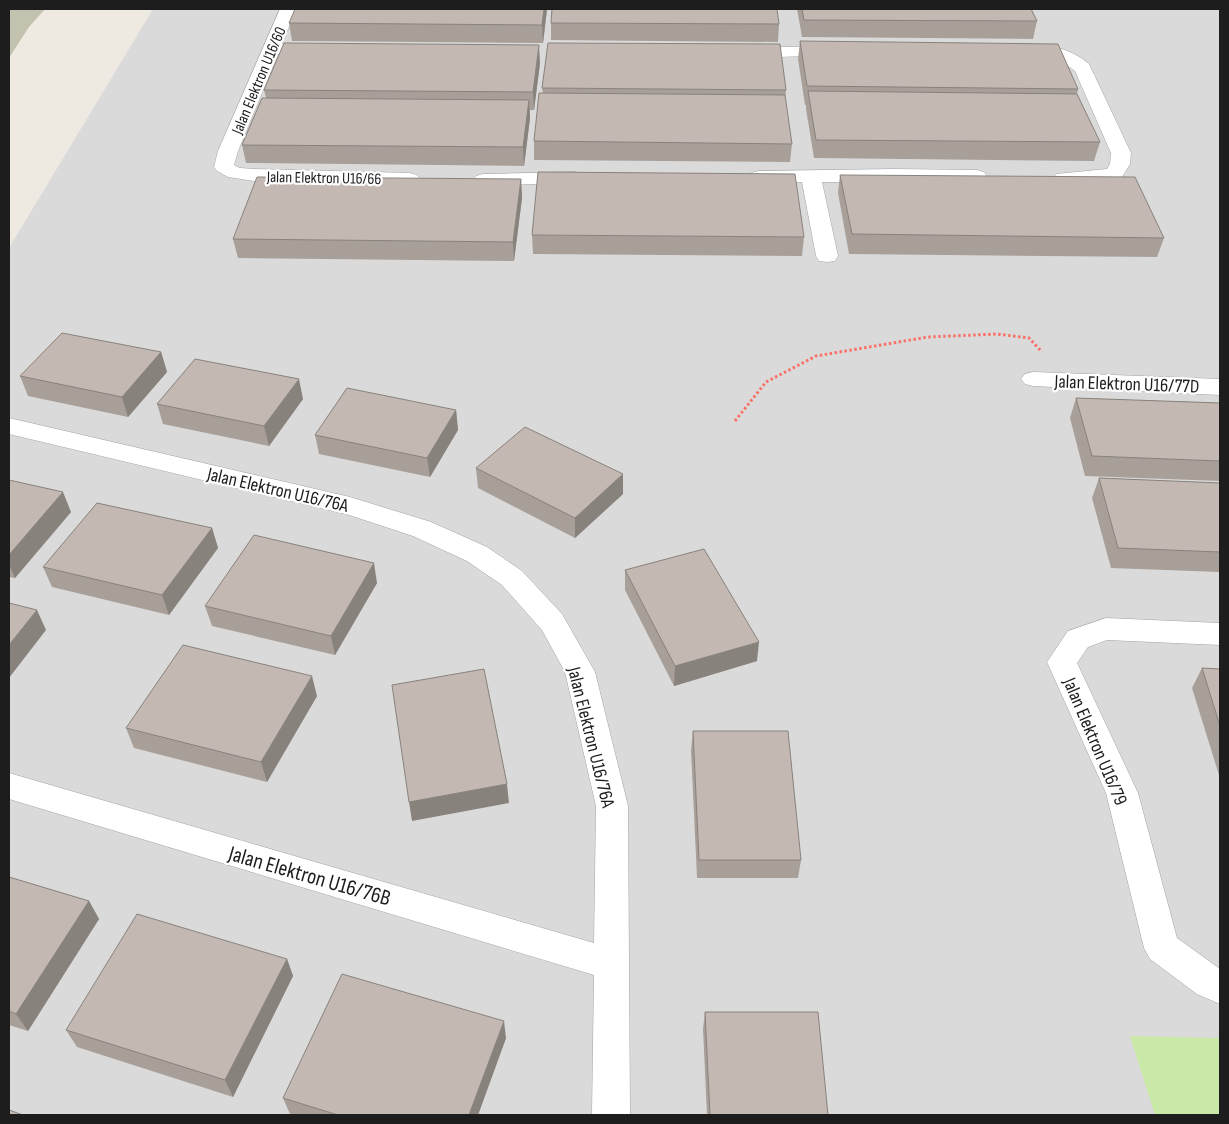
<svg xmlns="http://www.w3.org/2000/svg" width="1229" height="1124" viewBox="0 0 1229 1124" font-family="'Sofia Sans Condensed',sans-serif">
	<rect width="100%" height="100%" fill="#eeeae2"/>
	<polygon fill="#dbdada" points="153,9 1220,9 1220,1115 9,1115 9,248"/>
	<polygon fill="#c2c2ae" points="9,9 45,9 29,27 9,58"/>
	<polygon fill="#cae9a8" points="1130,1036 1220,1038 1220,1115 1155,1115"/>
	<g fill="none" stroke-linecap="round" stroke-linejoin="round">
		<g stroke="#a4a4a4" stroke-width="1">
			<g id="street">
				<polygon points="280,9 296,9 282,44 324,46 327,50 324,54 318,55 278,54 238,151 234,165 240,168 254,169 410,173 417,175 420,179 417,183 410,185 254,181 228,177 217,171 214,167 218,151"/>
				<path d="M1026,44C1050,44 1071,49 1089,64L1131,153L1130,164L1122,177C1101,182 1077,188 1056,182L1053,178L1056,174L1107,169L1110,164L1111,153L1075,71C1054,53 1043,59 1020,53L1017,49L1020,45Z"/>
				<polygon points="835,46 841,47 844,51 841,55 743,58 737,57 734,53 737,49 743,48"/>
				<polygon points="894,169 977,170 984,172 987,176 984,180 977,182 822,182 838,256 835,261 827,262 819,261 816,256 802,182 758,183 751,181 748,177 751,173 758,171"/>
				<polygon points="575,172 582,174 585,178 582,182 483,186 476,184 473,180 476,176 483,174"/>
				<polygon points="1033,372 1220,379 1220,395 1033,386 1025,384 1021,379 1025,374"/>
				<polygon points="9,418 350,497 431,522 487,547 522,571 562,614 595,672 628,806 630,1115 592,1115 594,975 9,799 9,773 594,943 596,806 565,672 542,630 502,585 467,561 413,536 346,514 9,434"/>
				<polygon points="1106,618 1220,623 1220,645 1107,640 1088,647 1077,663 1138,793 1177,938 1220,969 1220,1004 1197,994 1150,959 1144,948 1106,793 1047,662 1068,631"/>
			</g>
		</g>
		<polyline stroke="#f97268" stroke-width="3" stroke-dasharray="2.5 2.5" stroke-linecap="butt" points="735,421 766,382 816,356 928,337 997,334 1029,338 1042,352"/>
		<use href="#street" fill="#fff" fill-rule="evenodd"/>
	</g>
	<g fill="#a89f99">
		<polygon points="547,9 543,43 292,41 289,23"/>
		<polygon points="797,9 1031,9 1037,21 1033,39 802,37"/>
		<polygon points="551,23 779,24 778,42 551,40"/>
		<polygon points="800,41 1078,89 1077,94 1100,142 1094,161 814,158 806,109 806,105 805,105 798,59"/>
		<polygon points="540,63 534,110 530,110 530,118 524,166 246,163 242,145 266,98 264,90"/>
		<polygon points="542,88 786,90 785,100 792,144 790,162 534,160 534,141 543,93"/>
		<polygon points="840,175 1164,238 1157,257 849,254 838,193"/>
		<polygon points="521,179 522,198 514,261 238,258 233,239"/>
		<polygon points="532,235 804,237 802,256 533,254"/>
		<polygon points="161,352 167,372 128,417 28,396 20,376"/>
		<polygon points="1076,398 1220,403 1220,481 1085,476 1070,418"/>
		<polygon points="303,399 269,446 163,424 157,404"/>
		<polygon points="456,410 458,430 430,477 319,454 315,435"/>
		<polygon points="476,468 623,474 623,494 575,538 478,488"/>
		<polygon points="1099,478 1220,483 1220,572 1111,568 1092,498"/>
		<polygon points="9,480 71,512 15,578 9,577"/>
		<polygon points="212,528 218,548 169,615 52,587 43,567"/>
		<polygon points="625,570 757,661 674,686 625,590"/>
		<polygon points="377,583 335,655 212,626 205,606"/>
		<polygon points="1202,668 1220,669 1220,775 1219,775 1192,688"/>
		<polygon points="317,696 267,782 134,748 126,728"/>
		<polygon points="693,731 801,860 798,878 697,878 691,750"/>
		<polygon points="9,877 89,901 99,919 28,1031 9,1025"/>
		<polygon points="287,959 293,976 233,1097 77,1047 66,1030"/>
		<polygon points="705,1012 828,1115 707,1115 703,1029"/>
		<polygon points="506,1038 478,1115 294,1115 290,1114 283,1098"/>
	</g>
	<g fill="#88827d">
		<polygon points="544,9 547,9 543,43 542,25"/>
		<polygon points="539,45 540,63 534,110 533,92"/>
		<polygon points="529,100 530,118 524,166 523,147"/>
		<polygon points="521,179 522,198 514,261 513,242"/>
		<polygon points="161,352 167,372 128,417 122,397"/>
		<polygon points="299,379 303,399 269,446 264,426"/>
		<polygon points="456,410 458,430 430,477 427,458"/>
		<polygon points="623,474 623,494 575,538 575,518"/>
		<polygon points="63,492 71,512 15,578 9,564 9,555"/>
		<polygon points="212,528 218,548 169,615 162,595"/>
		<polygon points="374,563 377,583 335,655 331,636"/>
		<polygon points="37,610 46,630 9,678 9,645"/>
		<polygon points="759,642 757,661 674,686 675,666"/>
		<polygon points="312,676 317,696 267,782 261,762"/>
		<polygon points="507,784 509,803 412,821 409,802"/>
		<polygon points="89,901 99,919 28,1031 16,1014"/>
		<polygon points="287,959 293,976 233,1097 225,1080"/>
		<polygon points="504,1021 506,1038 478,1115 469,1115"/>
	</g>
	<g fill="#c3b9b2" stroke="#88827d">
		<polygon points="295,9 544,9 542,25 289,23"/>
		<polygon points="552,9 777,9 779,24 551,23"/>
		<polygon points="802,9 1031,9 1037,21 804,20"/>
		<polygon points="800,41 1058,44 1078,89 807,86"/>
		<polygon points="284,43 539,45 533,92 264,90"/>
		<polygon points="548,43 780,44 786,90 542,88"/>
		<polygon points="808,91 1077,94 1100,142 816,140"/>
		<polygon points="539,93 785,95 792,144 534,141"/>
		<polygon points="262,98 529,100 523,147 242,145"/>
		<polygon points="538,172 795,174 804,237 532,235"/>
		<polygon points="840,175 1135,177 1164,238 852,234"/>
		<polygon points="257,177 521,179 513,242 233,239"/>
		<polygon points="62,333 161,352 122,397 20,376"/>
		<polygon points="195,359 299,379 264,426 157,404"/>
		<polygon points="347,388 456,410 427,458 315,435"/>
		<polygon points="1076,398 1220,403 1220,461 1092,456"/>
		<polygon points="525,427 623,474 575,518 476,468"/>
		<polygon points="1099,478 1220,483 1220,552 1118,548"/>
		<polygon points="9,480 63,492 9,555"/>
		<polygon points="97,503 212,528 162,595 43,567"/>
		<polygon points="254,535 374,563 331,636 205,606"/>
		<polygon points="704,549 759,642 675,666 625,570"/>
		<polygon points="9,603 37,610 9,645"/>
		<polygon points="183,645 312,676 261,762 126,728"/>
		<polygon points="1202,668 1220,669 1220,726"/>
		<polygon points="484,669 507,784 409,802 392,685"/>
		<polygon points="693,731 788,731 801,860 699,860"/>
		<polygon points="9,877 89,901 16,1014 9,1011"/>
		<polygon points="137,914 287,959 225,1080 66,1030"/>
		<polygon points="342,974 504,1021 469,1115 338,1115 283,1098"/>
		<polygon points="705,1012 818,1012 828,1115 710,1115"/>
		<polygon points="9,1110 23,1115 9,1115"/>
	</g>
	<g text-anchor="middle" stroke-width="4.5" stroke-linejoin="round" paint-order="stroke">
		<g font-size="16" fill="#1d1d1d" stroke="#fff">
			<text transform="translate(258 80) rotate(-67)" y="6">Jalan Elektron U16/60</text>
			<text transform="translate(324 177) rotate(1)" y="6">Jalan Elektron U16/66</text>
		</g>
		<g font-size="19" fill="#1d1d1d" stroke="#fff">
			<text transform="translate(1127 383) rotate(2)" y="7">Jalan Elektron U16/77D</text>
			<text transform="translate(278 489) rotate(13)" y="7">Jalan Elektron U16/76A</text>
			<text transform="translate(592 737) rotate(76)" y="7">Jalan Elektron U16/76A</text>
			<text transform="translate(1096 741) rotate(67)" y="7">Jalan Elektron U16/79</text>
		</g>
		<g font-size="22" fill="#1d1d1d" stroke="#fff">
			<text transform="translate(310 875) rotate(16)" y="8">Jalan Elektron U16/76B</text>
		</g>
	</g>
	<rect width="1229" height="1124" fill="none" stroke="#1d1d1d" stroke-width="20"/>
</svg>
